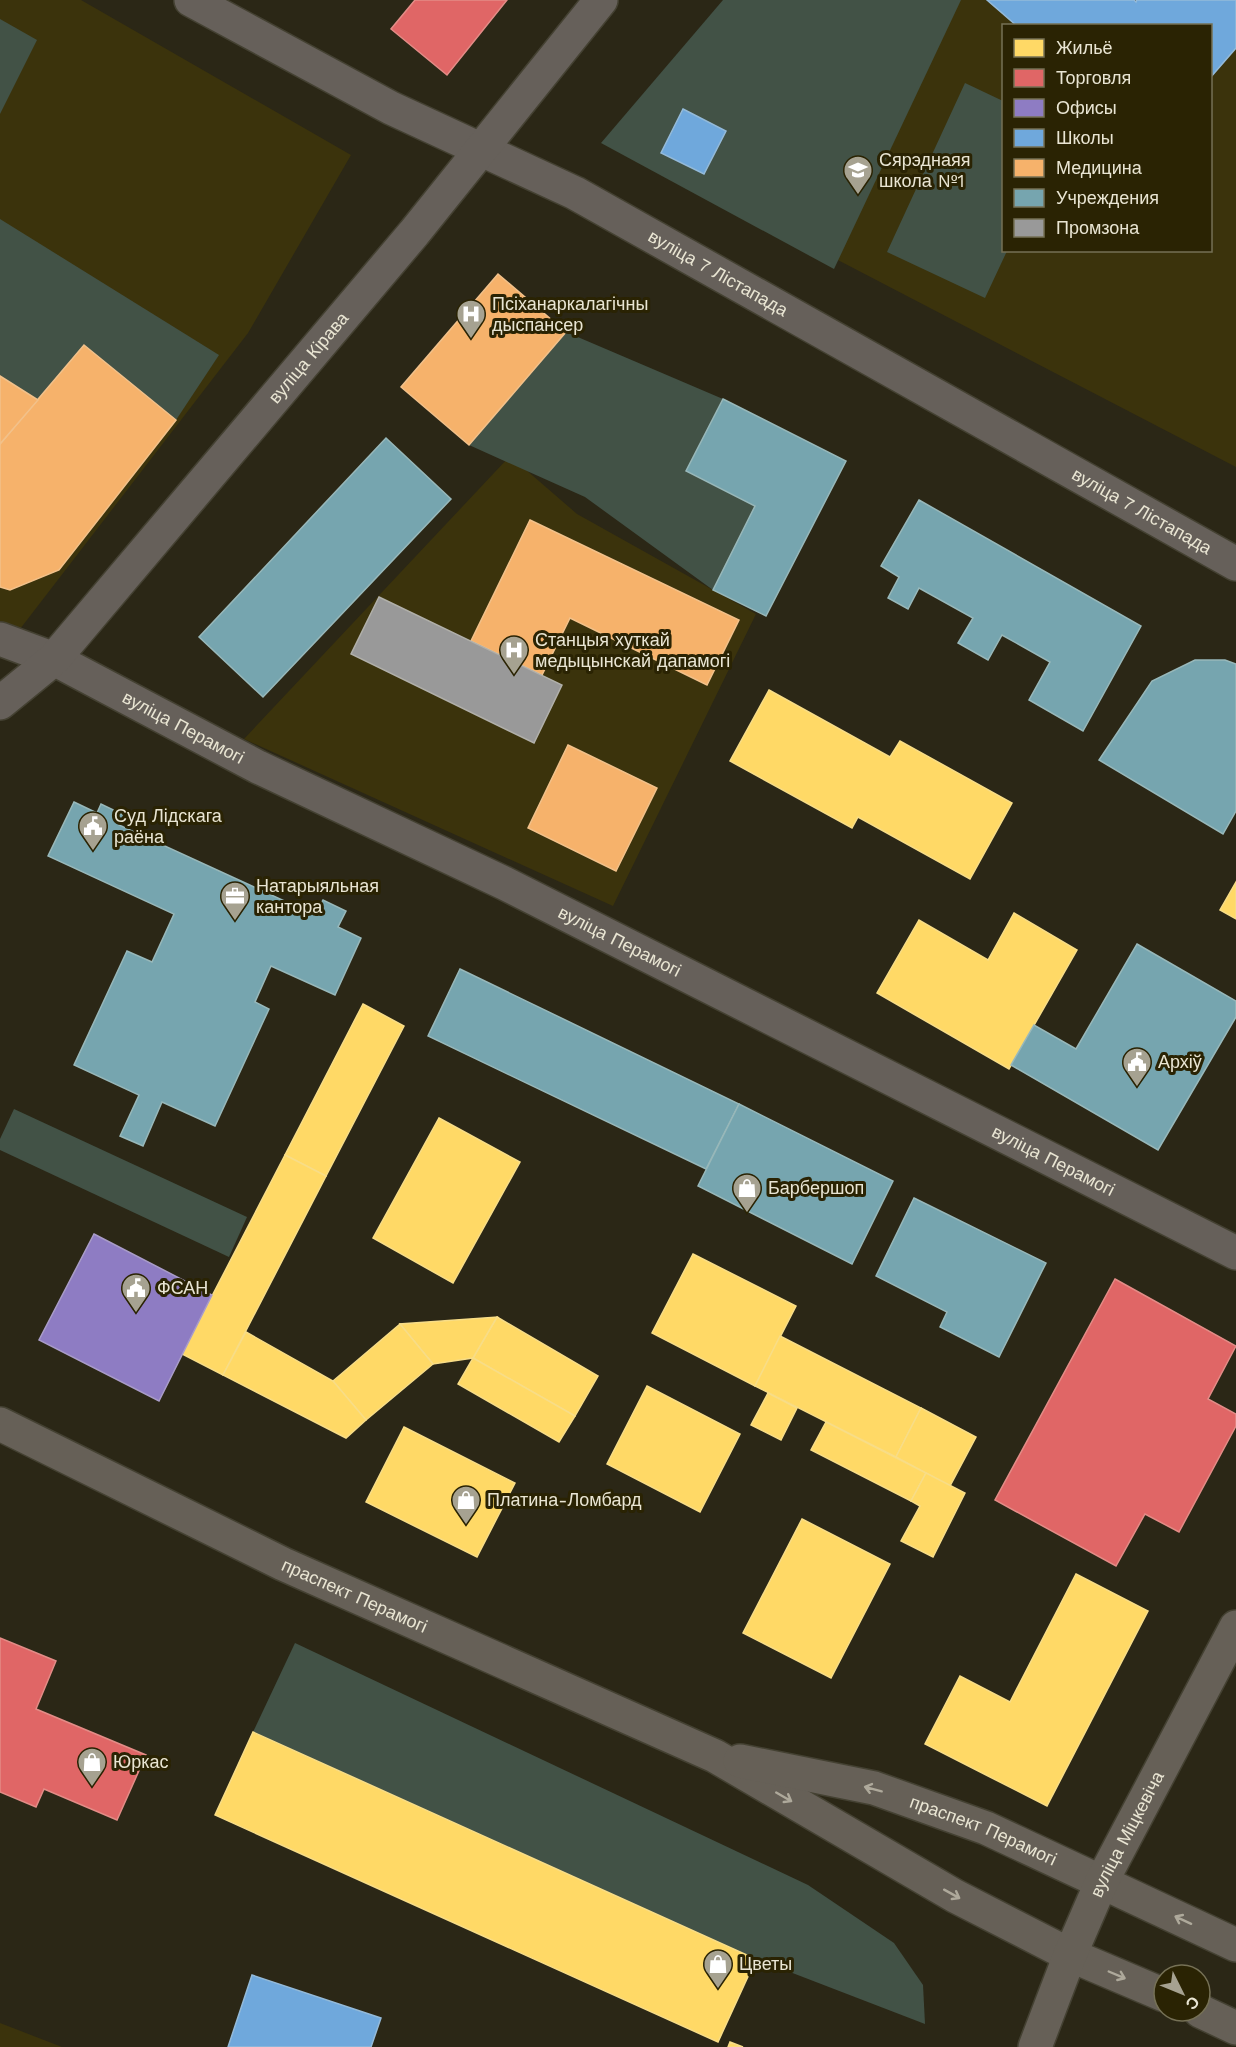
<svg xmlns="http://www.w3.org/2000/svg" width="1236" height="2047" viewBox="0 0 1236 2047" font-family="'Work Sans',sans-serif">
	<rect width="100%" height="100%" fill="#2b2716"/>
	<g fill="#3b330c" fill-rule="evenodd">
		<polygon points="0,0 81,0 351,155 248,333 0,655"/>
		<path d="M725,0H1236V467L607,140ZM1004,26H1210V250H1004Z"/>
		<polygon points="510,456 577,514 756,614 613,906 244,739"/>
		<polygon points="0,2023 62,2047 0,2047"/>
	</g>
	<g fill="#425246">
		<polygon points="723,0 961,0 834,269 601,143"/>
		<polygon points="0,19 37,40 0,114"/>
		<polygon points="965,83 1003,101 1004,250 1007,251 985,298 887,252"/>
		<polygon points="0,219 219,355 176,420 38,400 0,376"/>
		<polygon points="566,332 723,399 686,471 755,506 713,590 585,497 469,445"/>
		<polygon points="14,1109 247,1217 229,1257 0,1150 0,1139"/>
		<polygon points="295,1643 808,1885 894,1943 923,1985 925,2024 756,1959 253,1732"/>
	</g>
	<g fill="#ffd966" stroke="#f8dd87" stroke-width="1.5">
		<polygon points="769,690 890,757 900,741 1012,803 970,879 858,817 852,828 730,761"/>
		<polygon points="1236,882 1236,919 1220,910"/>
		<polygon points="1014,913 1077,950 1009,1069 877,993 919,920 988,960"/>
		<polygon points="363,1004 404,1026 326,1176 285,1155"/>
		<polygon points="439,1118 520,1162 453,1283 373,1238"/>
		<polygon points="285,1155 326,1176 223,1375 182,1354"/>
		<polygon points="693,1254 796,1306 755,1386 652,1333"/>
		<polygon points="497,1317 598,1376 575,1416 473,1358"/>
		<polygon points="497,1317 473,1358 433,1364 400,1324"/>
		<polygon points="400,1324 433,1364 366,1420 333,1381"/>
		<polygon points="246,1332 333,1381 366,1420 346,1438 223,1375"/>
		<polygon points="780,1336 921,1408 896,1457 755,1386"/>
		<polygon points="473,1358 575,1416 559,1442 458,1384"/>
		<polygon points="647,1386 740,1434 700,1512 607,1464"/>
		<polygon points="768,1393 797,1408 781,1440 751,1425"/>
		<polygon points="921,1408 976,1437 950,1486 896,1457"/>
		<polygon points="826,1422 926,1473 911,1501 811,1450"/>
		<polygon points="404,1427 515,1483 477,1557 366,1502"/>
		<polygon points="926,1473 965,1493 933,1557 901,1541 920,1506 911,1501"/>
		<polygon points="802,1519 890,1564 831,1678 743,1633"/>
		<polygon points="1076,1574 1148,1611 1047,1806 925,1744 960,1676 1010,1702"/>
		<polygon points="253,1732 756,1959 718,2042 215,1815"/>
		<polygon points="730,2042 743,2047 728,2047"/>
	</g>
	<g fill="#e06666" stroke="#e38c87" stroke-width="1.5">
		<polygon points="415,0 507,0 447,75 391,29"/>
		<polygon points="1115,1279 1236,1346 1208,1399 1236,1414 1236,1426 1179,1532 1145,1514 1116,1566 995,1500"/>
		<polygon points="0,1638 56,1661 36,1709 146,1755 117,1820 44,1789 36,1807 0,1792"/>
	</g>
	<polygon fill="#8e7cc3" stroke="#a99cc8" stroke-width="1.5" points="94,1234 212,1295 159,1401 39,1340"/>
	<g fill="#6fa8dc" stroke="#94bad9" stroke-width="1.5">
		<polygon points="987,0 1134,0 1136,2 1137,0 1236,0 1236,48 1210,78 1210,26 1017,26"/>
		<polygon points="683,109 726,131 704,174 661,153"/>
		<polygon points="252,1975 381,2018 371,2047 228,2047"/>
	</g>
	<g fill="#f6b26b" stroke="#f2c18a" stroke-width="1.5">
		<polygon points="498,274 566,332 469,445 401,387"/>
		<polygon points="84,345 176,420 59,570 10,590 0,587 0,444"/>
		<polygon points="0,376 38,400 0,444"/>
		<polygon points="530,520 739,620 707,685 570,618 542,675 471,641"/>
		<polygon points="568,745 657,788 616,871 528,828"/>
	</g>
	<g fill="#76a5af" stroke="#98b8ba" stroke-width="1.5">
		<polygon points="723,399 846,461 766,616 713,590 755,506 686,471"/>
		<polygon points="386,438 451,499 263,697 199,637"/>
		<polygon points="919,500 1141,626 1083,731 1029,700 1050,662 1002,635 988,660 958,643 973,618 919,588 908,609 888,598 899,577 881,566"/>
		<polygon points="1195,660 1225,660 1236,664 1236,811 1223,834 1099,760 1152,681"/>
		<polygon points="74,802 97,813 101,804 124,815 119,825 315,915 323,900 346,911 338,927 361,938 335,995 271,966 255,1002 269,1009 215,1126 162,1102 143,1146 120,1136 139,1095 74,1065 127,951 152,962 174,914 48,856"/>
		<polygon points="1137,944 1236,1001 1236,1017 1158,1150 1011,1065 1034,1025 1076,1049"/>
		<polygon points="460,969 739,1104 706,1169 428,1036"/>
		<polygon points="739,1104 893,1181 852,1264 698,1186"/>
		<polygon points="914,1198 1046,1263 999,1357 940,1327 947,1312 876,1276"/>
	</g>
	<polygon fill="#999" stroke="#b1b0aa" stroke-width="1.5" points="379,597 562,685 534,743 351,654"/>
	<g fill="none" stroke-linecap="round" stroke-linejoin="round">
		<g stroke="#444132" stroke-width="36">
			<g id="minor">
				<path id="s1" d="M191,0L391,108L575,193L1236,564"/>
				<path id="s2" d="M0,639L54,659L258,767L504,883L1236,1253"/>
				<path id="s3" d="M0,703L54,659L414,233L601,0"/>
			</g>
		</g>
		<g stroke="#444132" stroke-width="36">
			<g id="major">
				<path id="s4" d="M0,1424L283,1564L715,1756L955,1896L1070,1955L1164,1995"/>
				<path id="s5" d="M740,1761L874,1788L986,1828L1236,1945"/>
				<polyline points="1200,2011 1236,2028"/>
				<path id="s6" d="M1035,2047L1070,1955L1102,1881L1236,1627"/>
			</g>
		</g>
		<use href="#minor" stroke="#66605a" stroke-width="33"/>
		<use href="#major" stroke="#666057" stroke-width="33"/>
	</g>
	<defs><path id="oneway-shaft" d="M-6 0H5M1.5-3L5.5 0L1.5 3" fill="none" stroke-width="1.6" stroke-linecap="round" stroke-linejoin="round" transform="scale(1.5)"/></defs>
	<g stroke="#aea99b">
		<use href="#oneway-shaft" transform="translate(873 1789) rotate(-165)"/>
		<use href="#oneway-shaft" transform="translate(784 1797) rotate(30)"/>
		<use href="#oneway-shaft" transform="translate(952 1894) rotate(29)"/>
		<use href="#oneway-shaft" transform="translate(1183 1920) rotate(-155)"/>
		<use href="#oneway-shaft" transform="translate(1117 1975) rotate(23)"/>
	</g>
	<defs>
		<g id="school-pin" transform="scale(1.5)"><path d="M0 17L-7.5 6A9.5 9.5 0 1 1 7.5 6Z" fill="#a6a291" stroke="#2a2303"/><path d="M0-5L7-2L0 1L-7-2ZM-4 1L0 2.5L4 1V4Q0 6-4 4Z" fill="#fff"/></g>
		<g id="hospital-pin" transform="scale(1.5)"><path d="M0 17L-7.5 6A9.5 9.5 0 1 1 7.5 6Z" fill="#a6a291" stroke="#2a2303"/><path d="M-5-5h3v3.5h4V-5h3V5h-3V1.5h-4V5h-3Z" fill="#fff"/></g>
		<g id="civic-pin" transform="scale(1.5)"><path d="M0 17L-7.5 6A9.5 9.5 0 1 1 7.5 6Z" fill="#a6a291" stroke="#2a2303"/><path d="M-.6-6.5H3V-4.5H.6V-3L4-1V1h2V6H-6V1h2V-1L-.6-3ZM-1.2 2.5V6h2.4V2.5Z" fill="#fff"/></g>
		<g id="office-pin" transform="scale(1.5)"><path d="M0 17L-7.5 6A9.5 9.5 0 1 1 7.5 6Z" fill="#a6a291" stroke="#2a2303"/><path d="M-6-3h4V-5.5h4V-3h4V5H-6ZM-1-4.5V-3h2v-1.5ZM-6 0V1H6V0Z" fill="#fff"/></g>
		<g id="shop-pin" transform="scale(1.5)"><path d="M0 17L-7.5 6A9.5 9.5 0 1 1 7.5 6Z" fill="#a6a291" stroke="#2a2303"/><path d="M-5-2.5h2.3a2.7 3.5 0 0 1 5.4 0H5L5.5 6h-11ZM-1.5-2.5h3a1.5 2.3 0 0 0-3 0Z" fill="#fff"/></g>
	</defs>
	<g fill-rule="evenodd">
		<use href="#school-pin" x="858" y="170"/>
		<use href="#hospital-pin" x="471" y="314"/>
		<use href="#hospital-pin" x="514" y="650"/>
		<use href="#civic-pin" x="93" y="826"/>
		<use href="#office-pin" x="235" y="896"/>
		<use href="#civic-pin" x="1137" y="1062"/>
		<use href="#shop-pin" x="747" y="1188"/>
		<use href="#civic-pin" x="136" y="1288"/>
		<use href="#shop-pin" x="466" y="1500"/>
		<use href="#shop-pin" x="92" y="1762"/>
		<use href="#shop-pin" x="718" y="1964"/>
	</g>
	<g text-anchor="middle" stroke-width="6" stroke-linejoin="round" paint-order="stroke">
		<g font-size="18" fill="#e9e5d3" stroke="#2a2303" text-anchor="start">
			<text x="879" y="166">Сярэднаяя<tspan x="879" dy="21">школа №1</tspan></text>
			<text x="492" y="310">Псіханаркалагічны<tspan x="492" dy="21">дыспансер</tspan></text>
			<text x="535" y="646">Станцыя хуткай<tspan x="535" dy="21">медыцынскай дапамогі</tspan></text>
			<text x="114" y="822">Суд Лідскага<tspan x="114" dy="21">раёна</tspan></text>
			<text x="256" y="892">Натарыяльная<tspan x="256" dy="21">кантора</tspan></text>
			<text x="1158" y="1068">Архіў</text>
			<text x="768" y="1194">Барбершоп</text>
			<text x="157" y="1294">ФСАН</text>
			<text x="487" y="1506">Платина-Ломбард</text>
			<text x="113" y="1768">Юркас</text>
			<text x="739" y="1970">Цветы</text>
		</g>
		<g font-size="18" fill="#e9e5d3" stroke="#2a2303">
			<text dy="6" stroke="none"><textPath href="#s1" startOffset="594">вуліца 7 Лістапада</textPath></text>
			<text dy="6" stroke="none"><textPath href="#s3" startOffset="464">вуліца Кірава</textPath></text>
			<text dy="6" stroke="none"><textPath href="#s1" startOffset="1080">вуліца 7 Лістапада</textPath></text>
			<text dy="6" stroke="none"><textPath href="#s2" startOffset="204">вуліца Перамогі</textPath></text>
			<text dy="6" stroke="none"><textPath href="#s2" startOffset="690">вуліца Перамогі</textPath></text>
			<text dy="6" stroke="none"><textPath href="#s2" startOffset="1176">вуліца Перамогі</textPath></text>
			<text dy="6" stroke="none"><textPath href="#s4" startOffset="394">праспект Перамогі</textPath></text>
			<text dy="6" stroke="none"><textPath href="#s5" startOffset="254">праспект Перамогі</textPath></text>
			<text dy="6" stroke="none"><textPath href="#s6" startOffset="232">вуліца Міцкевіча</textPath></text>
		</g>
	</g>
	<rect x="1002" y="24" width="210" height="228" fill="#2a2303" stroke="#767156" stroke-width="1.5"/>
	<rect x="1014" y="39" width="30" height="18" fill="#ffd966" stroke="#767156" stroke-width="1.5"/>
	<text x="1056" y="54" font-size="18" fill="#e9e5d3">Жильё</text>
	<rect x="1014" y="69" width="30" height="18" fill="#e06666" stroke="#767156" stroke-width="1.5"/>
	<text x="1056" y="84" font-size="18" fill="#e9e5d3">Торговля</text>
	<rect x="1014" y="99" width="30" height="18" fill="#8e7cc3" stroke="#767156" stroke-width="1.5"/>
	<text x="1056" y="114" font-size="18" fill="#e9e5d3">Офисы</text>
	<rect x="1014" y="129" width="30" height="18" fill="#6fa8dc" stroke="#767156" stroke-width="1.5"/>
	<text x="1056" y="144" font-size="18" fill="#e9e5d3">Школы</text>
	<rect x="1014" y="159" width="30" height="18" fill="#f6b26b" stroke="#767156" stroke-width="1.5"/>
	<text x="1056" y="174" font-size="18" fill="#e9e5d3">Медицина</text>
	<rect x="1014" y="189" width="30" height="18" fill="#76a5af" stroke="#767156" stroke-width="1.5"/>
	<text x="1056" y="204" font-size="18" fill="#e9e5d3">Учреждения</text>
	<rect x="1014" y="219" width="30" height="18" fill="#999999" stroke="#767156" stroke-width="1.5"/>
	<text x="1056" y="234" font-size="18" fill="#e9e5d3">Промзона</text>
	<g transform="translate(1182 1993) rotate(133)"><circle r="28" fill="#2a2303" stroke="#767156" stroke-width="1.5"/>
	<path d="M0-4.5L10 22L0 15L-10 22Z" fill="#a6a291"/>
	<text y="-9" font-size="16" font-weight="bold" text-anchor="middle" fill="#e9e5d3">С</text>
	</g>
</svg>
